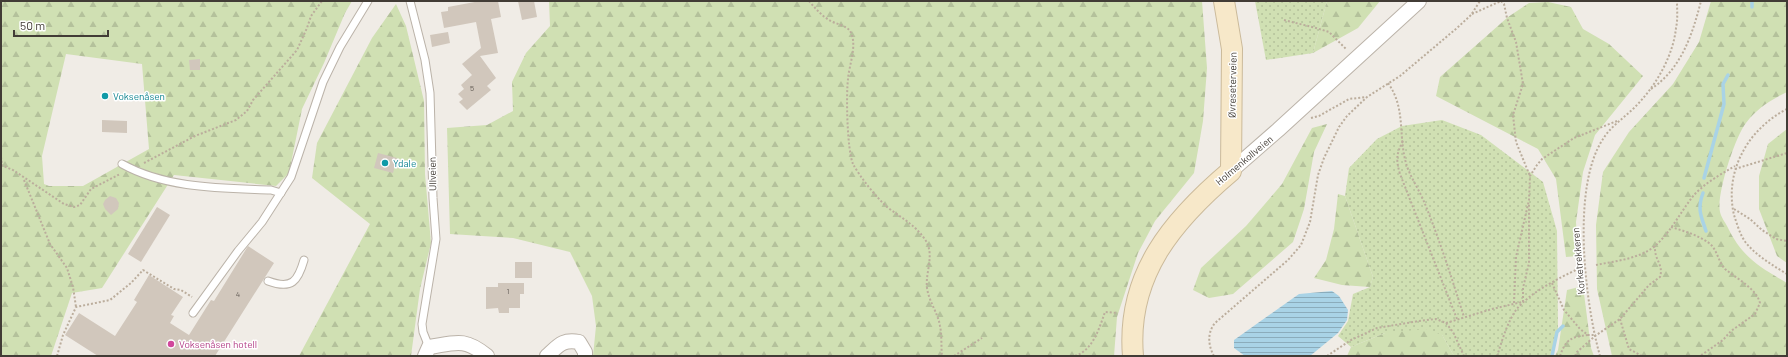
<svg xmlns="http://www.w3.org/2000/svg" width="1788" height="357" viewBox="0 0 1788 357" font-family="Barlow,sans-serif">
	<defs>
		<pattern id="grass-dots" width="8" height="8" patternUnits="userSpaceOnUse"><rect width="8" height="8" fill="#d0e0b3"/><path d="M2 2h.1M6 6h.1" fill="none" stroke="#b4c19b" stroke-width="1.8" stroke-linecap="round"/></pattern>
		<pattern id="forest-firs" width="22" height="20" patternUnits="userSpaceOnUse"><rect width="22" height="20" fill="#d0e0b3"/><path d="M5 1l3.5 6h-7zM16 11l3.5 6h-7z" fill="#b4c19b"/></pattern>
		<pattern id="water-rules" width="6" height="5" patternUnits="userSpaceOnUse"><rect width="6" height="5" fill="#a9d3e6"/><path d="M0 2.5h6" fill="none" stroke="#8bacbb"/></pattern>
	</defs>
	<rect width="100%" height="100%" fill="#f0ece6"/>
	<g fill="url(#grass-dots)">
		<polygon points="1255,1 1327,1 1313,53 1266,60"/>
		<polygon points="1442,120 1481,135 1543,182 1557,231 1558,329 1551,356 1454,356 1442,335 1385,333 1351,347 1338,336 1348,321 1353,294 1370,287 1373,277 1345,196 1349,168 1377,139 1402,126"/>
	</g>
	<g fill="url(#forest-firs)" fill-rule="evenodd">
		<path d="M1,1H352L345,13L324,63L302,109L289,173L276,186L174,175L102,288L72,293L51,356H1ZM66,54L142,64L149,149L83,186H49L44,184L42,156Z"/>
		<polygon points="549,1 1202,1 1207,68 1203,121 1194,173 1155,221 1138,253 1117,317 1114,356 593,356 596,326 592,296 570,252 513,238 450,234 447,128 487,125 513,111 512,82 526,53 550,26"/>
		<polygon points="1327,1 1380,1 1358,28 1313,53"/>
		<path d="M1711,1H1787V92C1772,99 1756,109 1746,123C1735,137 1716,195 1720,212C1721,217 1725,222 1727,226C1742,257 1758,266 1787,283V356H1612L1597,289L1596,225L1603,172L1629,132L1673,84L1699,42Z"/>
		<polygon points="1548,2 1571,7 1583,29 1609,44 1643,76 1595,135 1583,172 1576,222 1578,256 1566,257 1556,179 1538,149 1436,96 1440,77 1508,17 1529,3"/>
		<polygon points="396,4 406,26 424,101 425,174 431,243 420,289 411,356 299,356 370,224 312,178 317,143 372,38"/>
		<polygon points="1327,124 1314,152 1304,209 1293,242 1233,294 1209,298 1193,290 1201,268 1246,226 1282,184 1312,128"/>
		<polygon points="1787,129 1787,263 1777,256 1759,209 1759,176 1768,144"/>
		<polygon points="1338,194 1345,196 1373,277 1370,287 1342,285 1314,278 1326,260 1334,229"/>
		<polygon points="1583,286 1591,348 1594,356 1555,356 1558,350 1567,290"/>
		<polygon points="1426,329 1442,335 1454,356 1347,356 1351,347 1385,333"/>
	</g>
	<polygon fill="url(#water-rules)" points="1332,291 1339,296 1348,310 1347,320 1338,333 1310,356 1245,356 1234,348 1234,340 1299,294"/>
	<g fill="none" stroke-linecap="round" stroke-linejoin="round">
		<g stroke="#a9d3e6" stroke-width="3.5">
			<polyline points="1752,7 1752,1"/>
			<polyline points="1704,178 1724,104 1723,84 1728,75"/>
			<path d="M1703,193C1697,209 1701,216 1706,231"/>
			<polyline points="1552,356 1557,332 1563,326"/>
		</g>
	</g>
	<g fill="#d1c7bc">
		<polygon points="480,1 498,1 501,17 491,19 498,53 480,56 496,78 487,86 491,90 467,110 459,102 463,99 458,94 464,89 461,85 472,75 462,64 481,48 476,22 444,28 441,12 448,11 448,7"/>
		<polygon points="518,1 534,1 537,17 522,20"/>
		<polygon points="448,32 450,43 432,47 430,35"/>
		<polygon points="200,59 200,70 190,70 189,60"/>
		<polygon points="102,120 127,121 127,133 102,132"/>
		<polygon points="378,153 397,158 393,173 374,168"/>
		<polygon points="110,196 116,198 119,203 118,209 111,215 105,209 103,204 105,200"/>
		<polygon points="157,207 170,215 141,262 128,254"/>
		<polygon points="248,246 274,263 215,356 98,356 65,335 79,313 115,336 137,302 134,300 149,275 183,297 171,315 174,316 170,323 189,335 211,300 214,301"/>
		<rect x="515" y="262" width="17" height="16"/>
		<polygon points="498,283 524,283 524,294 520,294 520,308 509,308 509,313 499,313 498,308 486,309 486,287 498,287"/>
	</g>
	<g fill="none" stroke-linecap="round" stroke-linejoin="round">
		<g stroke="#bbb3a9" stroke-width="9">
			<g id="service">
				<polyline points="410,1 425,60 430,93 433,198 436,239 422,324 423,332 429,347"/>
				<path d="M122,164C167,189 222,188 271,190L281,193"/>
				<path d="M268,281C292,290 298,281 304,260"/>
				<polyline points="193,313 238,251 262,222 291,177 323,82 340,47 368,1"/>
			</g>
		</g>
		<g stroke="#bbb3a9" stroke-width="16">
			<g id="minor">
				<polyline points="1231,171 1278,130 1419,1"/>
				<path d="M425,356L429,347C455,343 464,337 487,356"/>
				<path d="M547,356C559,345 563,339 579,342L585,352V356"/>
			</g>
		</g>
		<g stroke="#cbba9a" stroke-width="22">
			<path id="secondary" d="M1133,356C1126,275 1173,220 1231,171L1232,49L1224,1"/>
		</g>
		<g stroke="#bbad9c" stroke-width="2" stroke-dasharray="2 2" stroke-linecap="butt">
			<path d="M809,1C815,8 821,15 829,20C835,24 846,25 850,31C858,44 849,65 848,79C846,96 847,149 853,164C860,177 876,197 887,207C900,217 914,224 924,238C936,254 925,271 927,288C929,302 938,313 940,326C942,335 941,346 942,356"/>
			<polyline points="1501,1 1504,4 1507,18 1516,42 1523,84 1513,115 1516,142 1530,176"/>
			<polyline points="1472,14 1501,1"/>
			<polyline points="1284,20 1316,28 1329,32 1346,49"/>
			<path d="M1388,83C1406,108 1398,135 1406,163C1409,175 1420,191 1425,204C1440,241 1452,279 1464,317"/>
			<path d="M1651,89C1681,69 1692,36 1701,1"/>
			<path d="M1787,109C1748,129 1724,171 1734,215C1737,224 1740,235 1746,243C1757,256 1772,265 1787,274"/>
			<polyline points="1311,118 1319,116 1349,99 1366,97"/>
			<path d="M1403,141C1396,154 1396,160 1400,174L1457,319"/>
			<polyline points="1,157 2,165"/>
			<polyline points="144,163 195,136 236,120 247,111 253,100 297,50 307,28 311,16 322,1"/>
			<polyline points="1,165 13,170 64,204 74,207 80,205 91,189 120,174"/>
			<polyline points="1735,169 1787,153"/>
			<polyline points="24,180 50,244 67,268 73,287 76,307"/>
			<polyline points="1787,197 1787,211"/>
			<polyline points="1734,209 1750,219 1762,230 1776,239 1787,241"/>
			<path d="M1671,227C1684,231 1698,235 1709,243C1717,249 1718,261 1725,269C1737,279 1756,288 1760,303L1755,314L1731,331L1723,340L1700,356"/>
			<path d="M1596,265C1615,261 1639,259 1655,246C1671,232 1681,211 1694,195C1705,183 1721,174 1735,166"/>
			<polyline points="1552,283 1564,310 1580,329 1588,335 1594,335"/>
			<polyline points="1523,302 1523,288 1529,263 1529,204"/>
			<polyline points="1514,303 1516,257 1529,200 1530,176 1537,165 1542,159 1574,138 1617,121"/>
			<polyline points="1620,319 1629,349 1642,356"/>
			<polyline points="1446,323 1492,309 1522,302"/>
			<polyline points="57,356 63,335 76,307 110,300 131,283 143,270 174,289 181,290 192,297"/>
			<polyline points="954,356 982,338"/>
			<path d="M1075,356C1093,350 1099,329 1105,312L1118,313"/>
			<path d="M1214,356C1208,345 1207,333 1215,323L1288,260L1301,245L1310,222L1318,175L1324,158L1339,127L1347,116L1367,97L1400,76L1457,28L1471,15L1480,1"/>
			<polyline points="1327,356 1351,340 1377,328 1419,321 1436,319 1446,323 1453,332 1464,356"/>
			<path d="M1497,356C1502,341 1507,323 1516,310C1529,293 1559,278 1578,269"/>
			<path d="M1560,356C1566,339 1571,337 1588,335"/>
			<path d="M1575,356L1577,352L1595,336L1620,319L1649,285L1660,277C1664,265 1654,260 1655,246"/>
			<path d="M1600,356C1585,303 1571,187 1603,139C1611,126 1624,118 1635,107C1655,87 1673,57 1676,28C1678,19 1677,10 1677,1"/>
		</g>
		<use href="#service" stroke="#fff" stroke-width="7"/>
		<use href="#minor" stroke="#fff" stroke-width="14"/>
		<use href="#secondary" stroke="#f7e8c9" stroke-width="20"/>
	</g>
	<g fill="#0f9aa8" stroke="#fff" stroke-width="1.5">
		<circle cx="105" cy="96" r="4"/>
		<circle cx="385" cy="163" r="4"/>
	</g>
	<circle fill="#d1479c" stroke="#fff" stroke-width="1.5" cx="171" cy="344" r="4"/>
	<g text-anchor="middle" stroke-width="3" stroke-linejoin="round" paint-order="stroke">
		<g font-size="8" fill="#665f58">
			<text x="472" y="91">5</text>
			<text x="508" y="294">1</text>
			<text x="238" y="297">4</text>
		</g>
		<g font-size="10" fill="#423c36" stroke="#fff">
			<text transform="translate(1232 85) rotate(-89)" y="4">Øvreseterveien</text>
			<text transform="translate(1244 160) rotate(-40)" y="4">Holmenkollveien</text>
			<text transform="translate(432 174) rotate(-91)" y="4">Ullveien</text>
			<text transform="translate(1578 261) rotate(-95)" y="4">Korketrekkeren</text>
		</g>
		<g font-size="10" fill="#0d838f" stroke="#fff" text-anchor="start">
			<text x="113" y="100">Voksenåsen</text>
			<text x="393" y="167">Ydale</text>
		</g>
		<g font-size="10" fill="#b23c85" stroke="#fff" text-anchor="start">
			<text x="179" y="348">Voksenåsen hotell</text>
		</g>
	</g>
	<rect width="1788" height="357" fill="none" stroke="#423c36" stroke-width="4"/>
	<path d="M14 30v6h94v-6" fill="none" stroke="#423c36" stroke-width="2"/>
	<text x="20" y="30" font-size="12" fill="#423c36" stroke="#ffffff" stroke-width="3" paint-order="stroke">50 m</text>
</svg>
